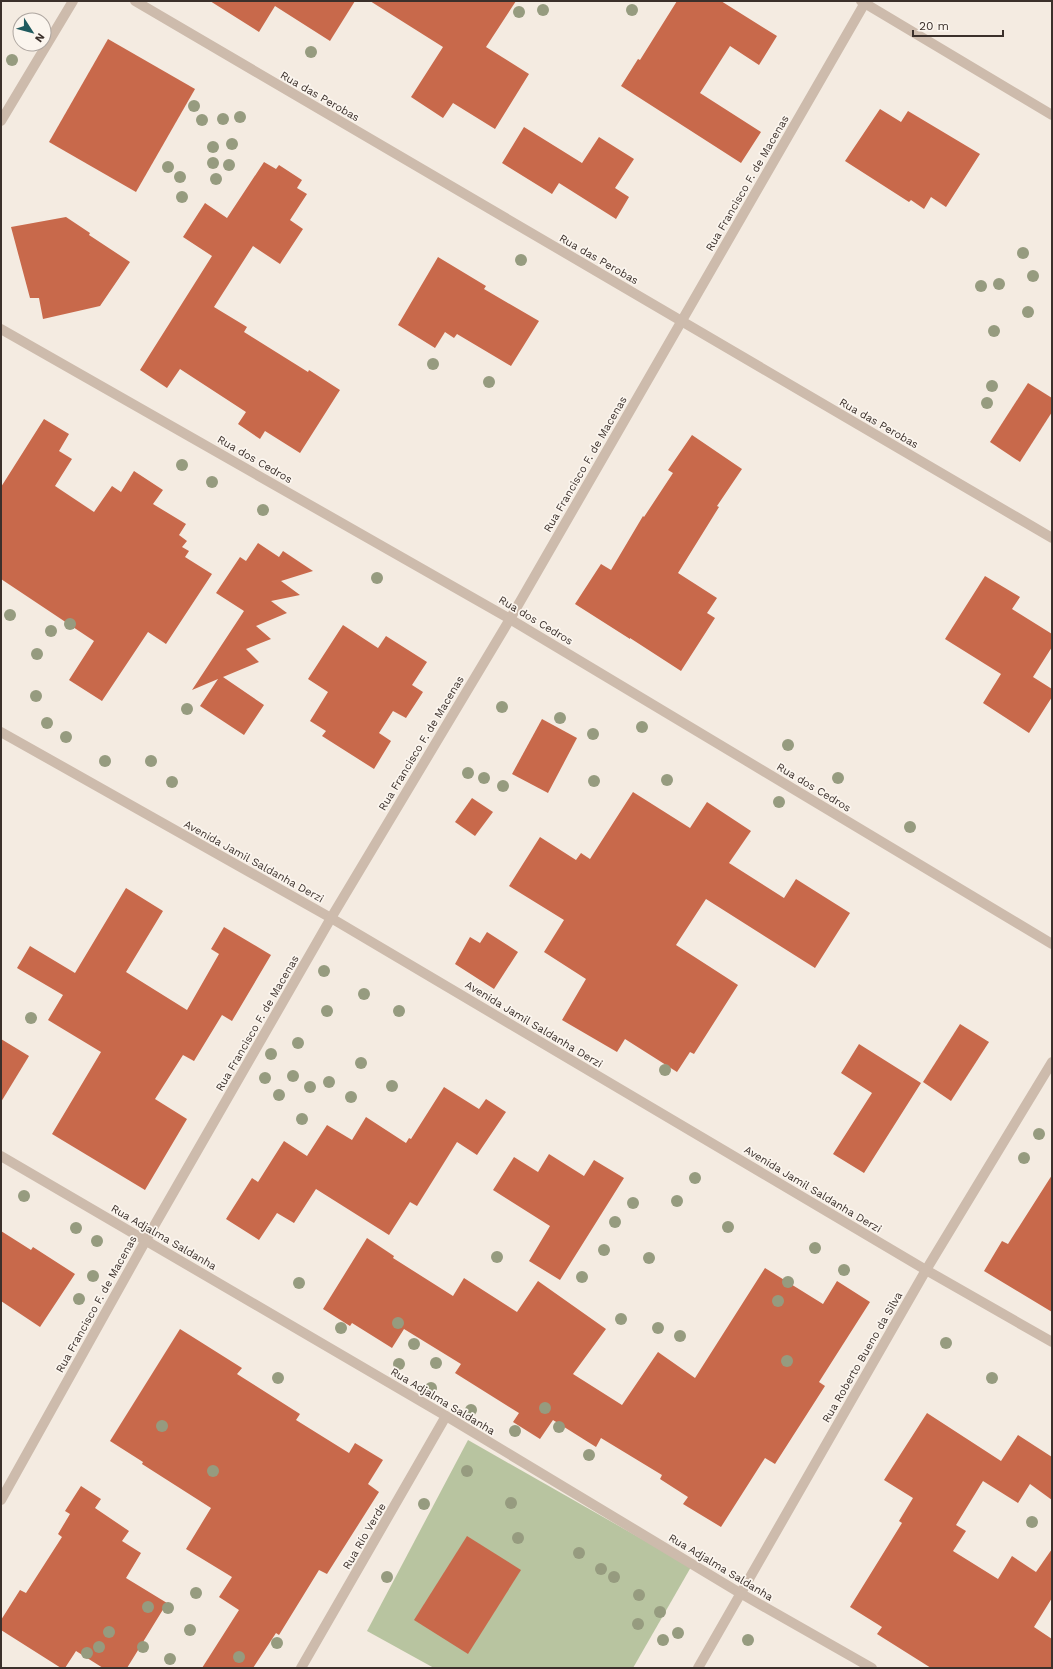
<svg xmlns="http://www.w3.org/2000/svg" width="1053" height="1669" viewBox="0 0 1053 1669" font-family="'Work Sans',sans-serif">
	<rect width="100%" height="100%" fill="#f4ebe1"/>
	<polygon fill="#b8c4a0" points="468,1440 691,1567 633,1668 434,1668 367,1631"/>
	<g fill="#c8694b">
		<polygon points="210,1 355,1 330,41 275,6 259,32"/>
		<polygon points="370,1 516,1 486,47 529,74 495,129 453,103 443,118 411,97 443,47"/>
		<polygon points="677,1 721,1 777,36 759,65 730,46 700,93 761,132 741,163 621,86 638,59 640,60"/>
		<polygon points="108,39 195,89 136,192 49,142"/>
		<polygon points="880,109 901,122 908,111 980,154 946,207 931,197 924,209 911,200 909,202 845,161"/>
		<polygon points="524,127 582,163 599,137 634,159 615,188 629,197 616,219 559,183 552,194 502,163"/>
		<polygon points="264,162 276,169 279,165 302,180 297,188 307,194 290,220 303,229 280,264 253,246 214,307 247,327 244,332 308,372 309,370 340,390 300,453 265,431 260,439 238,424 246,412 180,369 167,388 140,370 212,256 183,237 205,203 227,218"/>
		<polygon points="66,217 90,233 89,235 130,262 100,306 43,319 39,298 30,298 11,227"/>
		<polygon points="438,257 486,286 484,289 539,321 511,366 457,334 454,338 445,332 435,348 398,325"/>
		<polygon points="1028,383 1052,398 1052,412 1020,462 990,442"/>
		<polygon points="44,419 69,434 59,451 72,459 55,486 94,512 112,486 121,492 134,471 163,490 153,504 186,524 179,535 187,541 182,547 189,551 185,557 212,574 166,644 148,632 102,701 69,680 94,641 1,579 1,487"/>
		<polygon points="692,435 742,469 717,506 719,507 678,573 717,598 707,613 715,618 681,671 630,638 630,639 575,604 601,564 611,570 643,516 644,517 673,473 668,470"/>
		<polygon points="258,543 279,557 283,551 313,571 281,581 300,595 271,601 287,613 256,626 271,639 246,649 259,662 223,677 264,705 244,735 200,706 218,679 192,690 244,611 216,593 240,557 246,561"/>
		<polygon points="985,576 1020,597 1012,609 1052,634 1052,647 1033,677 1052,689 1052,697 1029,733 983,703 1001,674 945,639"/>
		<polygon points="343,625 378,648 386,636 427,662 412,685 423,692 406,718 393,711 379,733 391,741 374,769 322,736 326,731 310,721 328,692 308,679"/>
		<polygon points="542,719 577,738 548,793 512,774"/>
		<polygon points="633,792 690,828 707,802 751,831 729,863 784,898 796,879 850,913 815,968 706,899 676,945 738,985 694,1054 690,1052 677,1072 625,1039 617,1052 562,1020 586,979 544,952 564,920 509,886 540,837 576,860 581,853 590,859"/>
		<polygon points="472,798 493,812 475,836 455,822"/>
		<polygon points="126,888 163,911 126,972 187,1010 219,954 211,949 224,927 271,955 232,1021 222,1015 194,1061 183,1055 155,1099 187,1119 145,1190 52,1134 101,1052 48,1020 63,995 17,968 30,946 75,973"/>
		<polygon points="487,932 518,952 494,989 455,964 470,937 480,943"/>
		<polygon points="960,1024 989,1042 951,1101 923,1082"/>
		<polygon points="1,1039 29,1056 1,1102"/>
		<polygon points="859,1044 921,1083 864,1173 833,1154 872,1093 841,1073"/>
		<polygon points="444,1087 479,1109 486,1099 506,1112 477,1155 457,1142 417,1206 410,1202 389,1235 316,1189 294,1223 277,1213 259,1240 226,1219 252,1178 258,1182 284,1141 307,1156 327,1125 352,1140 366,1117 406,1143 409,1138 411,1139"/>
		<polygon points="549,1154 584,1176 594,1160 624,1178 560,1280 529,1261 550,1226 493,1190 514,1157 538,1172"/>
		<polygon points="1052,1175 1052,1312 984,1271 1002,1241 1008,1244"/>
		<polygon points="1,1231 31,1250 33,1247 75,1274 40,1327 1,1301"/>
		<polygon points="367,1238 394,1256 393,1258 453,1296 464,1278 517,1312 538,1281 606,1329 573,1374 622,1405 658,1352 695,1378 765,1268 823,1304 837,1281 870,1302 819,1382 825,1386 775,1464 765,1458 721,1527 683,1504 688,1497 660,1479 662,1475 601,1438 596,1447 553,1420 540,1439 513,1422 519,1413 455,1373 461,1364 404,1329 392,1348 352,1323 350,1326 323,1309"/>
		<polygon points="180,1329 242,1368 237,1374 300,1414 296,1420 349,1453 355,1443 383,1460 368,1484 379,1492 327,1574 319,1570 279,1635 276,1633 253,1668 202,1668 239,1610 219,1597 232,1577 186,1549 211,1508 142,1464 143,1462 110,1441"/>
		<polygon points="927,1413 1001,1461 1018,1435 1052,1457 1052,1500 1030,1484 1018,1503 983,1481 956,1525 966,1531 953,1551 998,1579 1012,1556 1036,1572 1052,1549 1052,1598 1034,1627 1052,1639 1052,1668 931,1668 877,1634 882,1627 850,1607 902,1523 899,1521 913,1498 884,1480"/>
		<polygon points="81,1486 101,1499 95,1508 129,1531 122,1541 141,1553 126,1578 167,1603 127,1668 103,1668 76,1651 65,1668 61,1668 1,1630 1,1620 20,1590 26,1593 62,1537 58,1534 70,1514 65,1511"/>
		<polygon points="467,1536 521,1570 468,1654 414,1620"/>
	</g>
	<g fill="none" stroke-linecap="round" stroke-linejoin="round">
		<g stroke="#cdbbac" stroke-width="10">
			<polyline points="135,1 1052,538"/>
			<polyline points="861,1 1052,115"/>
			<polyline points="1,121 73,1"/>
			<polyline points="1,329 510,619 1052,944"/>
			<polyline points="1,732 331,918 926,1270 1052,1342"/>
			<polyline points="1,1156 446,1416 740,1593 872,1668"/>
			<polyline points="1,1500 146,1240 331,918 510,619 866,1"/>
			<polyline points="301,1668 446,1416"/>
			<polyline points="698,1668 926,1270 1052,1062"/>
		</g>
	</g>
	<g fill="#969b7f">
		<circle cx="543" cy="10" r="6"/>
		<circle cx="632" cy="10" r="6"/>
		<circle cx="519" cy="12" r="6"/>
		<circle cx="311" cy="52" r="6"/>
		<circle cx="12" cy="60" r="6"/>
		<circle cx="194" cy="106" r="6"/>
		<circle cx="240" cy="117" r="6"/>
		<circle cx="223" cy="119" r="6"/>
		<circle cx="202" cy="120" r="6"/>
		<circle cx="232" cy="144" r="6"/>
		<circle cx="213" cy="147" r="6"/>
		<circle cx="213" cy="163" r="6"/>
		<circle cx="229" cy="165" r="6"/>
		<circle cx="168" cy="167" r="6"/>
		<circle cx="180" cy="177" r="6"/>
		<circle cx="216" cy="179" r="6"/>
		<circle cx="182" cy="197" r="6"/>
		<circle cx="1023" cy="253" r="6"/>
		<circle cx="521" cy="260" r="6"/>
		<circle cx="1033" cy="276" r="6"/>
		<circle cx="999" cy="284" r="6"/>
		<circle cx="981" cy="286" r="6"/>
		<circle cx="1028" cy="312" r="6"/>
		<circle cx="994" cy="331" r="6"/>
		<circle cx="433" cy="364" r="6"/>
		<circle cx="489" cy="382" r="6"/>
		<circle cx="992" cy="386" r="6"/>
		<circle cx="987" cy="403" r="6"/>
		<circle cx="182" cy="465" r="6"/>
		<circle cx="212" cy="482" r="6"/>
		<circle cx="263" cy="510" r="6"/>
		<circle cx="377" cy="578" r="6"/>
		<circle cx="10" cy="615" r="6"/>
		<circle cx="70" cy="624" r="6"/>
		<circle cx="51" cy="631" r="6"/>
		<circle cx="37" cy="654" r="6"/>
		<circle cx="36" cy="696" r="6"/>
		<circle cx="502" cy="707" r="6"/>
		<circle cx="187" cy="709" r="6"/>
		<circle cx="560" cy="718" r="6"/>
		<circle cx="47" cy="723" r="6"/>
		<circle cx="642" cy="727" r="6"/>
		<circle cx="593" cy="734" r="6"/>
		<circle cx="66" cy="737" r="6"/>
		<circle cx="788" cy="745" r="6"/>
		<circle cx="105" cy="761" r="6"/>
		<circle cx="151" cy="761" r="6"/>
		<circle cx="468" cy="773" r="6"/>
		<circle cx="484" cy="778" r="6"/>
		<circle cx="838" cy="778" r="6"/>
		<circle cx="667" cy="780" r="6"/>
		<circle cx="594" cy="781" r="6"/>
		<circle cx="172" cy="782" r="6"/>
		<circle cx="503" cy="786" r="6"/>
		<circle cx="779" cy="802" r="6"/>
		<circle cx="910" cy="827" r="6"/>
		<circle cx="324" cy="971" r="6"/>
		<circle cx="364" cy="994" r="6"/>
		<circle cx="327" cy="1011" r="6"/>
		<circle cx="399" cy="1011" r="6"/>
		<circle cx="31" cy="1018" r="6"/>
		<circle cx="298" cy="1043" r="6"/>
		<circle cx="271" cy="1054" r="6"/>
		<circle cx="361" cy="1063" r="6"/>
		<circle cx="665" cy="1070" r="6"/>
		<circle cx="293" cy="1076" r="6"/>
		<circle cx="265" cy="1078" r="6"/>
		<circle cx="329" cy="1082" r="6"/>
		<circle cx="392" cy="1086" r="6"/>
		<circle cx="310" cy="1087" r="6"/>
		<circle cx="279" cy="1095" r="6"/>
		<circle cx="351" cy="1097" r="6"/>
		<circle cx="302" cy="1119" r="6"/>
		<circle cx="1039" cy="1134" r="6"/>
		<circle cx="1024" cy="1158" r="6"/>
		<circle cx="695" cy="1178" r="6"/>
		<circle cx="24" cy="1196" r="6"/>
		<circle cx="677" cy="1201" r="6"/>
		<circle cx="633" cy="1203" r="6"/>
		<circle cx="615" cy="1222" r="6"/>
		<circle cx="728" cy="1227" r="6"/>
		<circle cx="76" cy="1228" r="6"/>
		<circle cx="97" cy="1241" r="6"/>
		<circle cx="815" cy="1248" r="6"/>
		<circle cx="604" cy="1250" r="6"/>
		<circle cx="497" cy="1257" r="6"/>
		<circle cx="649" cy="1258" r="6"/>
		<circle cx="844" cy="1270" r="6"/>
		<circle cx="93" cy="1276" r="6"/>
		<circle cx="582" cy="1277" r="6"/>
		<circle cx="788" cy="1282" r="6"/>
		<circle cx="299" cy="1283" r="6"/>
		<circle cx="79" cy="1299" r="6"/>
		<circle cx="778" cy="1301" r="6"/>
		<circle cx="621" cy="1319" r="6"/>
		<circle cx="398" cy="1323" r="6"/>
		<circle cx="341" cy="1328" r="6"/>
		<circle cx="658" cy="1328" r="6"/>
		<circle cx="680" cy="1336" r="6"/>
		<circle cx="946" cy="1343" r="6"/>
		<circle cx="414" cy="1344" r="6"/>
		<circle cx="787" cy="1361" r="6"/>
		<circle cx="436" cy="1363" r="6"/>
		<circle cx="399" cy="1364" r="6"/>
		<circle cx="278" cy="1378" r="6"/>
		<circle cx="992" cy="1378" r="6"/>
		<circle cx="431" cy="1388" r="6"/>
		<circle cx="545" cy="1408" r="6"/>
		<circle cx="471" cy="1410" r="6"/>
		<circle cx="162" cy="1426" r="6"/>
		<circle cx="559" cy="1427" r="6"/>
		<circle cx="515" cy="1431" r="6"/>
		<circle cx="589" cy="1455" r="6"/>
		<circle cx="213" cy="1471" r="6"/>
		<circle cx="467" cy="1471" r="6"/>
		<circle cx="511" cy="1503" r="6"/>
		<circle cx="424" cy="1504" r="6"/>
		<circle cx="1032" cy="1522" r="6"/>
		<circle cx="518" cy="1538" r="6"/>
		<circle cx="579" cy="1553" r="6"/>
		<circle cx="601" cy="1569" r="6"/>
		<circle cx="387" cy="1577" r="6"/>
		<circle cx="614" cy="1577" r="6"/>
		<circle cx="196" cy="1593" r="6"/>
		<circle cx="639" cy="1595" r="6"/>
		<circle cx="148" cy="1607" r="6"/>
		<circle cx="168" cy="1608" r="6"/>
		<circle cx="660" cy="1612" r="6"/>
		<circle cx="638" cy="1624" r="6"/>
		<circle cx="190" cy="1630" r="6"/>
		<circle cx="109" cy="1632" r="6"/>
		<circle cx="678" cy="1633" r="6"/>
		<circle cx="663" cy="1640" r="6"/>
		<circle cx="748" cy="1640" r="6"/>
		<circle cx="277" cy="1643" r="6"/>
		<circle cx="99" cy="1647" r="6"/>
		<circle cx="143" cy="1647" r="6"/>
		<circle cx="87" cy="1653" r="6"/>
		<circle cx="239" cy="1657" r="6"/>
		<circle cx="170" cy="1659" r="6"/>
	</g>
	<g text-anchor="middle" stroke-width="3.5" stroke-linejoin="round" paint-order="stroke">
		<g font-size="11" fill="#3b302b" stroke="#fbf5ee">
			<text transform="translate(320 96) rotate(30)" y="4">Rua das Perobas</text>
			<text transform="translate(747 183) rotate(-60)" y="4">Rua Francisco F. de Macenas</text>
			<text transform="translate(599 259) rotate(30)" y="4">Rua das Perobas</text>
			<text transform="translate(879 423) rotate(30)" y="4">Rua das Perobas</text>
			<text transform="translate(255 459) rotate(30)" y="4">Rua dos Cedros</text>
			<text transform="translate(585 464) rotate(-60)" y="4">Rua Francisco F. de Macenas</text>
			<text transform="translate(536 620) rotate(31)" y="4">Rua dos Cedros</text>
			<text transform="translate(421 743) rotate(-59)" y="4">Rua Francisco F. de Macenas</text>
			<text transform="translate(814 787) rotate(31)" y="4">Rua dos Cedros</text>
			<text transform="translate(254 861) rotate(29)" y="4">Avenida Jamil Saldanha Derzi</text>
			<text transform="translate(257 1023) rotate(-60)" y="4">Rua Francisco F. de Macenas</text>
			<text transform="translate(534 1024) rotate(31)" y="4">Avenida Jamil Saldanha Derzi</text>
			<text transform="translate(813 1189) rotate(31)" y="4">Avenida Jamil Saldanha Derzi</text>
			<text transform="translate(164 1237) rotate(30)" y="4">Rua Adjalma Saldanha</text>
			<text transform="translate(96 1304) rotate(-61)" y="4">Rua Francisco F. de Macenas</text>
			<text transform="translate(862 1357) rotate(-60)" y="4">Rua Roberto Bueno da Silva</text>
			<text transform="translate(443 1401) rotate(31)" y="4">Rua Adjalma Saldanha</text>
			<text transform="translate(364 1536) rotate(-60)" y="4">Rua Río Verde</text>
			<text transform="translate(721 1567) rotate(31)" y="4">Rua Adjalma Saldanha</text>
		</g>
	</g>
	<rect width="1053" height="1669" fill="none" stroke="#3b302b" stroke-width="4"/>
	<g transform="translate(32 32) rotate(126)"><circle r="19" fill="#fbf5ee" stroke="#aea6a0"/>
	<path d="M0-3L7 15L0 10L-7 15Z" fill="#1f5a5e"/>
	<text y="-6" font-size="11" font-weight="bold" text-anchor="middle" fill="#3b302b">N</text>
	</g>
	<path d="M913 30v6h90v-6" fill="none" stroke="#3b302b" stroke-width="2"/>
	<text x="919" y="30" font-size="12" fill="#3b302b" stroke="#fbf5ee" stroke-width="3" paint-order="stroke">20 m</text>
</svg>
